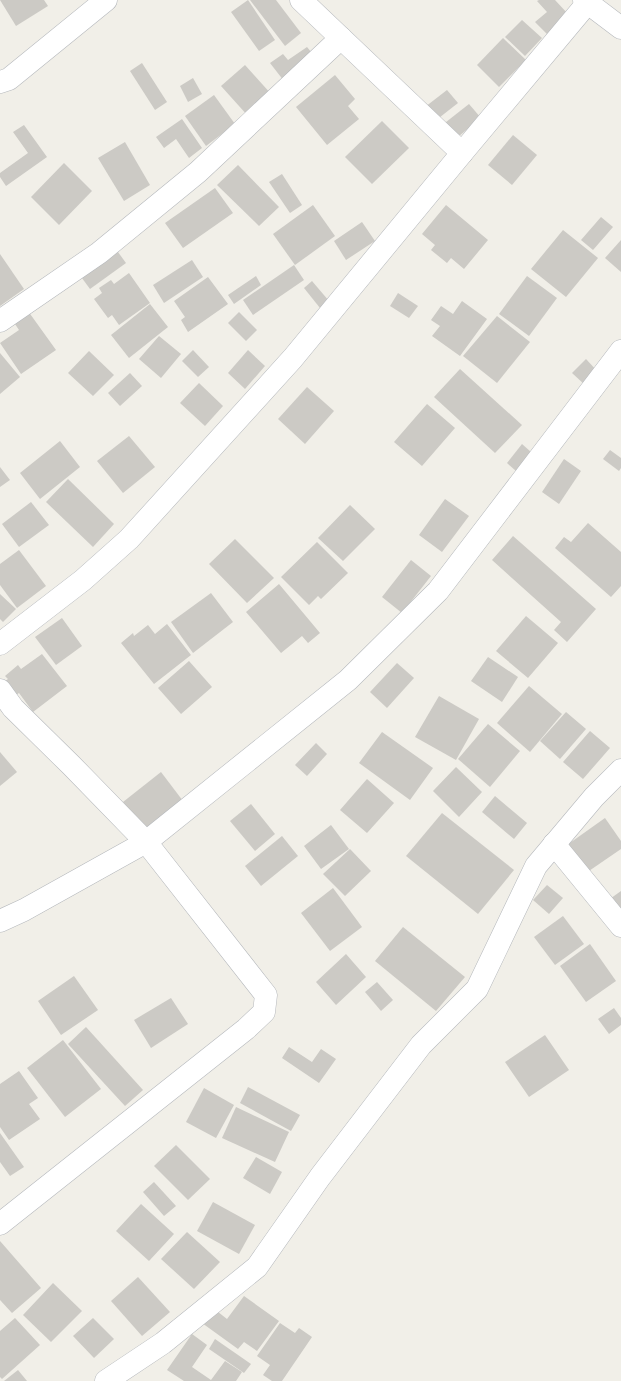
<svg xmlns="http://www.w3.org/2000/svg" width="621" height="1381" viewBox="0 0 621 1381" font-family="'DejaVu Sans',sans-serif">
	<rect width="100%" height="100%" fill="#f1efe8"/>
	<g fill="#cccac5">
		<polygon points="0,0 44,0 48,6 16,26"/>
		<polygon points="248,0 275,40 259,51 231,12"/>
		<polygon points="250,0 276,0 301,33 285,46"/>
		<polygon points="539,0 555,0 568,14 547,34 535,22 547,12 537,1"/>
		<polygon points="522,20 542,38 525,56 505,37"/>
		<polygon points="503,38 526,60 499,87 477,65"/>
		<polygon points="307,47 316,58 284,81 270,63 283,54 288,60"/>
		<polygon points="142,63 167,102 155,110 130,71"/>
		<polygon points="245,65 272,95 248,116 221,86"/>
		<polygon points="335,75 355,99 348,106 359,119 327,145 296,107"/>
		<polygon points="193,78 202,94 188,102 180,86"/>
		<polygon points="447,90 458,103 435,121 425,107"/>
		<polygon points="214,95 235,124 206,146 185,116"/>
		<polygon points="469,104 481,118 453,141 441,126"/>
		<polygon points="182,119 202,148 189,158 176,139 164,148 156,137"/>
		<polygon points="382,121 409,148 372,184 345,157"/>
		<polygon points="24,125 47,157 6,186 0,177 0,173 28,153 13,132"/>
		<polygon points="513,135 537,155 512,185 488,165"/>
		<polygon points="125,142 150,185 124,201 98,158"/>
		<polygon points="64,163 92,191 59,225 31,197"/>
		<polygon points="238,165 279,207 259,226 217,185"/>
		<polygon points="282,174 302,205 290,213 269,182"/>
		<polygon points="215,188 233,213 183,248 165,223"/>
		<polygon points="313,205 335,236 295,265 273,234"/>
		<polygon points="446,205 488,240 464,269 451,258 447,263 431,250 435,245 422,234"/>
		<polygon points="601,217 613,227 593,250 581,240"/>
		<polygon points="362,222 375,241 346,260 334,241"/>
		<polygon points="563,230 598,258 566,297 531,269"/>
		<polygon points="621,240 621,272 605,258"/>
		<polygon points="115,248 126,263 90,289 79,274"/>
		<polygon points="0,254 24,289 0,306"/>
		<polygon points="192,260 203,277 164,303 153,285"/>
		<polygon points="294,265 304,280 253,315 243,300"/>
		<polygon points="129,273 150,303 119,325 112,315 108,318 94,299 102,293 99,288 111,280 114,284"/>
		<polygon points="256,276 261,285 234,304 228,295"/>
		<polygon points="527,276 557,298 529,336 499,314"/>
		<polygon points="208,277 228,304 188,332 181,320 185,317 174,301"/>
		<polygon points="312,281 329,301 320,308 304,288"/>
		<polygon points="398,293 418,306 409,318 390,306"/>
		<polygon points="462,301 487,319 460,356 432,336 440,326 431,320 441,306 453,314"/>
		<polygon points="150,304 168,327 129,358 111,335"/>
		<polygon points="28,311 56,350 21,374 0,343 19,330 13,321"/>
		<polygon points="239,312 257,330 246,341 228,323"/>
		<polygon points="497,316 530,342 497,383 463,356"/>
		<polygon points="159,336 181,354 161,378 139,359"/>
		<polygon points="193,350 209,367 198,377 182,361"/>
		<polygon points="248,350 265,366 245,389 228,373"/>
		<polygon points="89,351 114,375 93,396 68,373"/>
		<polygon points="0,353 20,377 0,394"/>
		<polygon points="586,359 598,372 585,385 572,373"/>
		<polygon points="460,369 522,425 495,453 434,397"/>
		<polygon points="130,373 142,386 120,406 108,393"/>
		<polygon points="199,383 223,406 205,426 180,403"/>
		<polygon points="307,387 334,411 305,444 278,419"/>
		<polygon points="427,404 455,428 422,466 394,442"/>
		<polygon points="129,436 155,467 123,493 97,461"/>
		<polygon points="60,441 80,467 40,499 20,473"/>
		<polygon points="522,444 531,452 516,471 507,463"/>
		<polygon points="610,450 621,458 621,468 619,471 603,459"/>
		<polygon points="564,459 581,471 559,504 542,492"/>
		<polygon points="0,467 10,480 0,487"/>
		<polygon points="68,479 114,524 93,547 46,502"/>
		<polygon points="445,499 469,516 442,552 419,535"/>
		<polygon points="31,502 49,525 19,547 2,524"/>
		<polygon points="350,505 375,529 343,561 318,538"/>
		<polygon points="588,523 621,552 621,586 611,597 555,548 564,537 571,542"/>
		<polygon points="513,536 596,609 567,642 554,630 561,622 492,560"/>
		<polygon points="235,539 274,578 247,603 209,564"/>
		<polygon points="317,542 348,573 321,599 318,596 309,605 281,577"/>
		<polygon points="19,550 46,586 17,608 0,585 0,564"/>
		<polygon points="411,560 431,576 402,613 382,597"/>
		<polygon points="279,584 320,633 308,643 302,636 281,653 246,612"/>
		<polygon points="211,593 233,622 193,653 171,622"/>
		<polygon points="0,594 16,609 3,622 0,619"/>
		<polygon points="526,616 558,643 528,678 496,651"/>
		<polygon points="62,618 82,646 56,665 35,637"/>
		<polygon points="167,624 191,655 154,684 121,643 133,633 134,636 148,625 155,634"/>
		<polygon points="42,654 67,686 33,712 19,693 12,698 1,684 8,679 5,676 18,665 21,669"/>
		<polygon points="488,657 518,677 502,702 471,681"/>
		<polygon points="189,661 212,687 181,714 158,688"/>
		<polygon points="397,663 414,678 387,708 370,692"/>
		<polygon points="529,686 562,714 530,752 497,723"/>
		<polygon points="439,696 479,719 456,760 415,737"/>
		<polygon points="566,712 586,729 560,759 540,741"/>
		<polygon points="488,724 520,751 490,787 458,759"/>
		<polygon points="590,731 610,748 583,779 563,762"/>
		<polygon points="382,732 433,768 410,800 359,763"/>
		<polygon points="316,743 327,754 307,776 295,765"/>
		<polygon points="0,752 17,772 0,786"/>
		<polygon points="456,767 482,792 459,817 433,791"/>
		<polygon points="161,772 183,801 145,831 123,802"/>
		<polygon points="367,779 394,803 367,833 340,810"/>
		<polygon points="495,796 527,823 514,839 482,812"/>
		<polygon points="251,804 275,834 255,851 230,821"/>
		<polygon points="442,813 514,870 478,914 406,856"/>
		<polygon points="605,818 621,841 621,849 586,873 567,845"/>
		<polygon points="331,825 349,849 321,869 304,846"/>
		<polygon points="282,836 298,856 261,886 245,866"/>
		<polygon points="350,849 371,871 345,896 323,874"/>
		<polygon points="547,885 563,898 549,914 533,900"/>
		<polygon points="333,888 362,927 330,951 301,913"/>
		<polygon points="621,891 621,921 607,901"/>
		<polygon points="563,916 584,944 555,965 534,937"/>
		<polygon points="403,927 465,977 436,1011 375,961"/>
		<polygon points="590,944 616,981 586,1002 560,966"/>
		<polygon points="346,954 366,977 336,1005 316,982"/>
		<polygon points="74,976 98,1010 61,1035 38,1001"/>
		<polygon points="377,982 393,1000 381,1011 365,992"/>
		<polygon points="171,998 188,1024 151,1048 134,1020"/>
		<polygon points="614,1008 621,1018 621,1025 609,1034 598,1019"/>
		<polygon points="86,1027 143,1090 125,1106 68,1044"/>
		<polygon points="545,1035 569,1070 529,1097 505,1062"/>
		<polygon points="63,1040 101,1089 65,1117 27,1068"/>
		<polygon points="289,1047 312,1062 321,1049 336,1059 319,1083 282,1058"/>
		<polygon points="19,1071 38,1098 29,1104 40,1119 9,1140 0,1127 0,1084"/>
		<polygon points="248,1087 300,1115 291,1131 240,1103"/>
		<polygon points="204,1088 234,1105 216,1138 186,1122"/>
		<polygon points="236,1107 289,1132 275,1162 222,1138"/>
		<polygon points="0,1133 24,1167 10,1176 0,1162"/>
		<polygon points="176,1145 210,1179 188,1200 154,1166"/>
		<polygon points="256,1157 282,1172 270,1194 243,1178"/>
		<polygon points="154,1182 176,1206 164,1216 143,1192"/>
		<polygon points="213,1202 255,1225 239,1254 197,1231"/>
		<polygon points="141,1204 174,1234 149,1261 116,1231"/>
		<polygon points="187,1232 220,1262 194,1289 161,1259"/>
		<polygon points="0,1241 41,1288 12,1313 0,1300"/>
		<polygon points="138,1277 170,1312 142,1336 111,1301"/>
		<polygon points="53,1283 82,1311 51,1342 23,1315"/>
		<polygon points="244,1296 279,1321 257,1351 244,1342 238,1349 202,1323 213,1308 227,1319"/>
		<polygon points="15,1318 40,1345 2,1379 0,1377 0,1331"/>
		<polygon points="93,1318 114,1339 94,1358 73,1336"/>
		<polygon points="280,1323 295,1333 299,1328 312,1337 282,1381 272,1381 263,1375 270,1365 257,1356"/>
		<polygon points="192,1334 207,1345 192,1367 211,1380 225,1361 242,1372 236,1381 184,1381 167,1370"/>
		<polygon points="215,1339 251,1364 244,1373 209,1349"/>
		<polygon points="18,1370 27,1381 4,1381"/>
	</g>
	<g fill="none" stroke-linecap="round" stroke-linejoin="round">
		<g stroke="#b5b8bc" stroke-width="23">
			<g id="minor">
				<polyline points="301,0 462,153"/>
				<polyline points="584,0 621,28"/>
				<polyline points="0,82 9,79 106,0"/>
				<polyline points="0,321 99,253 198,172 341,38"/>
				<polyline points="0,644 83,580 129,539 293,358 462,153 590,0"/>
				<polyline points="0,690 13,708 71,765 146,842 266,995 264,1012 246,1029 0,1224"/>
				<polyline points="554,844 621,926"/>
				<polyline points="0,921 24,910 146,842 348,680 438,591 621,351"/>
				<polyline points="106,1381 163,1343 257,1267 320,1177 421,1045 477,989 536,866 594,797 621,770"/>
			</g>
		</g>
		<use href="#minor" stroke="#fff" stroke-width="22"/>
	</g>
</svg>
